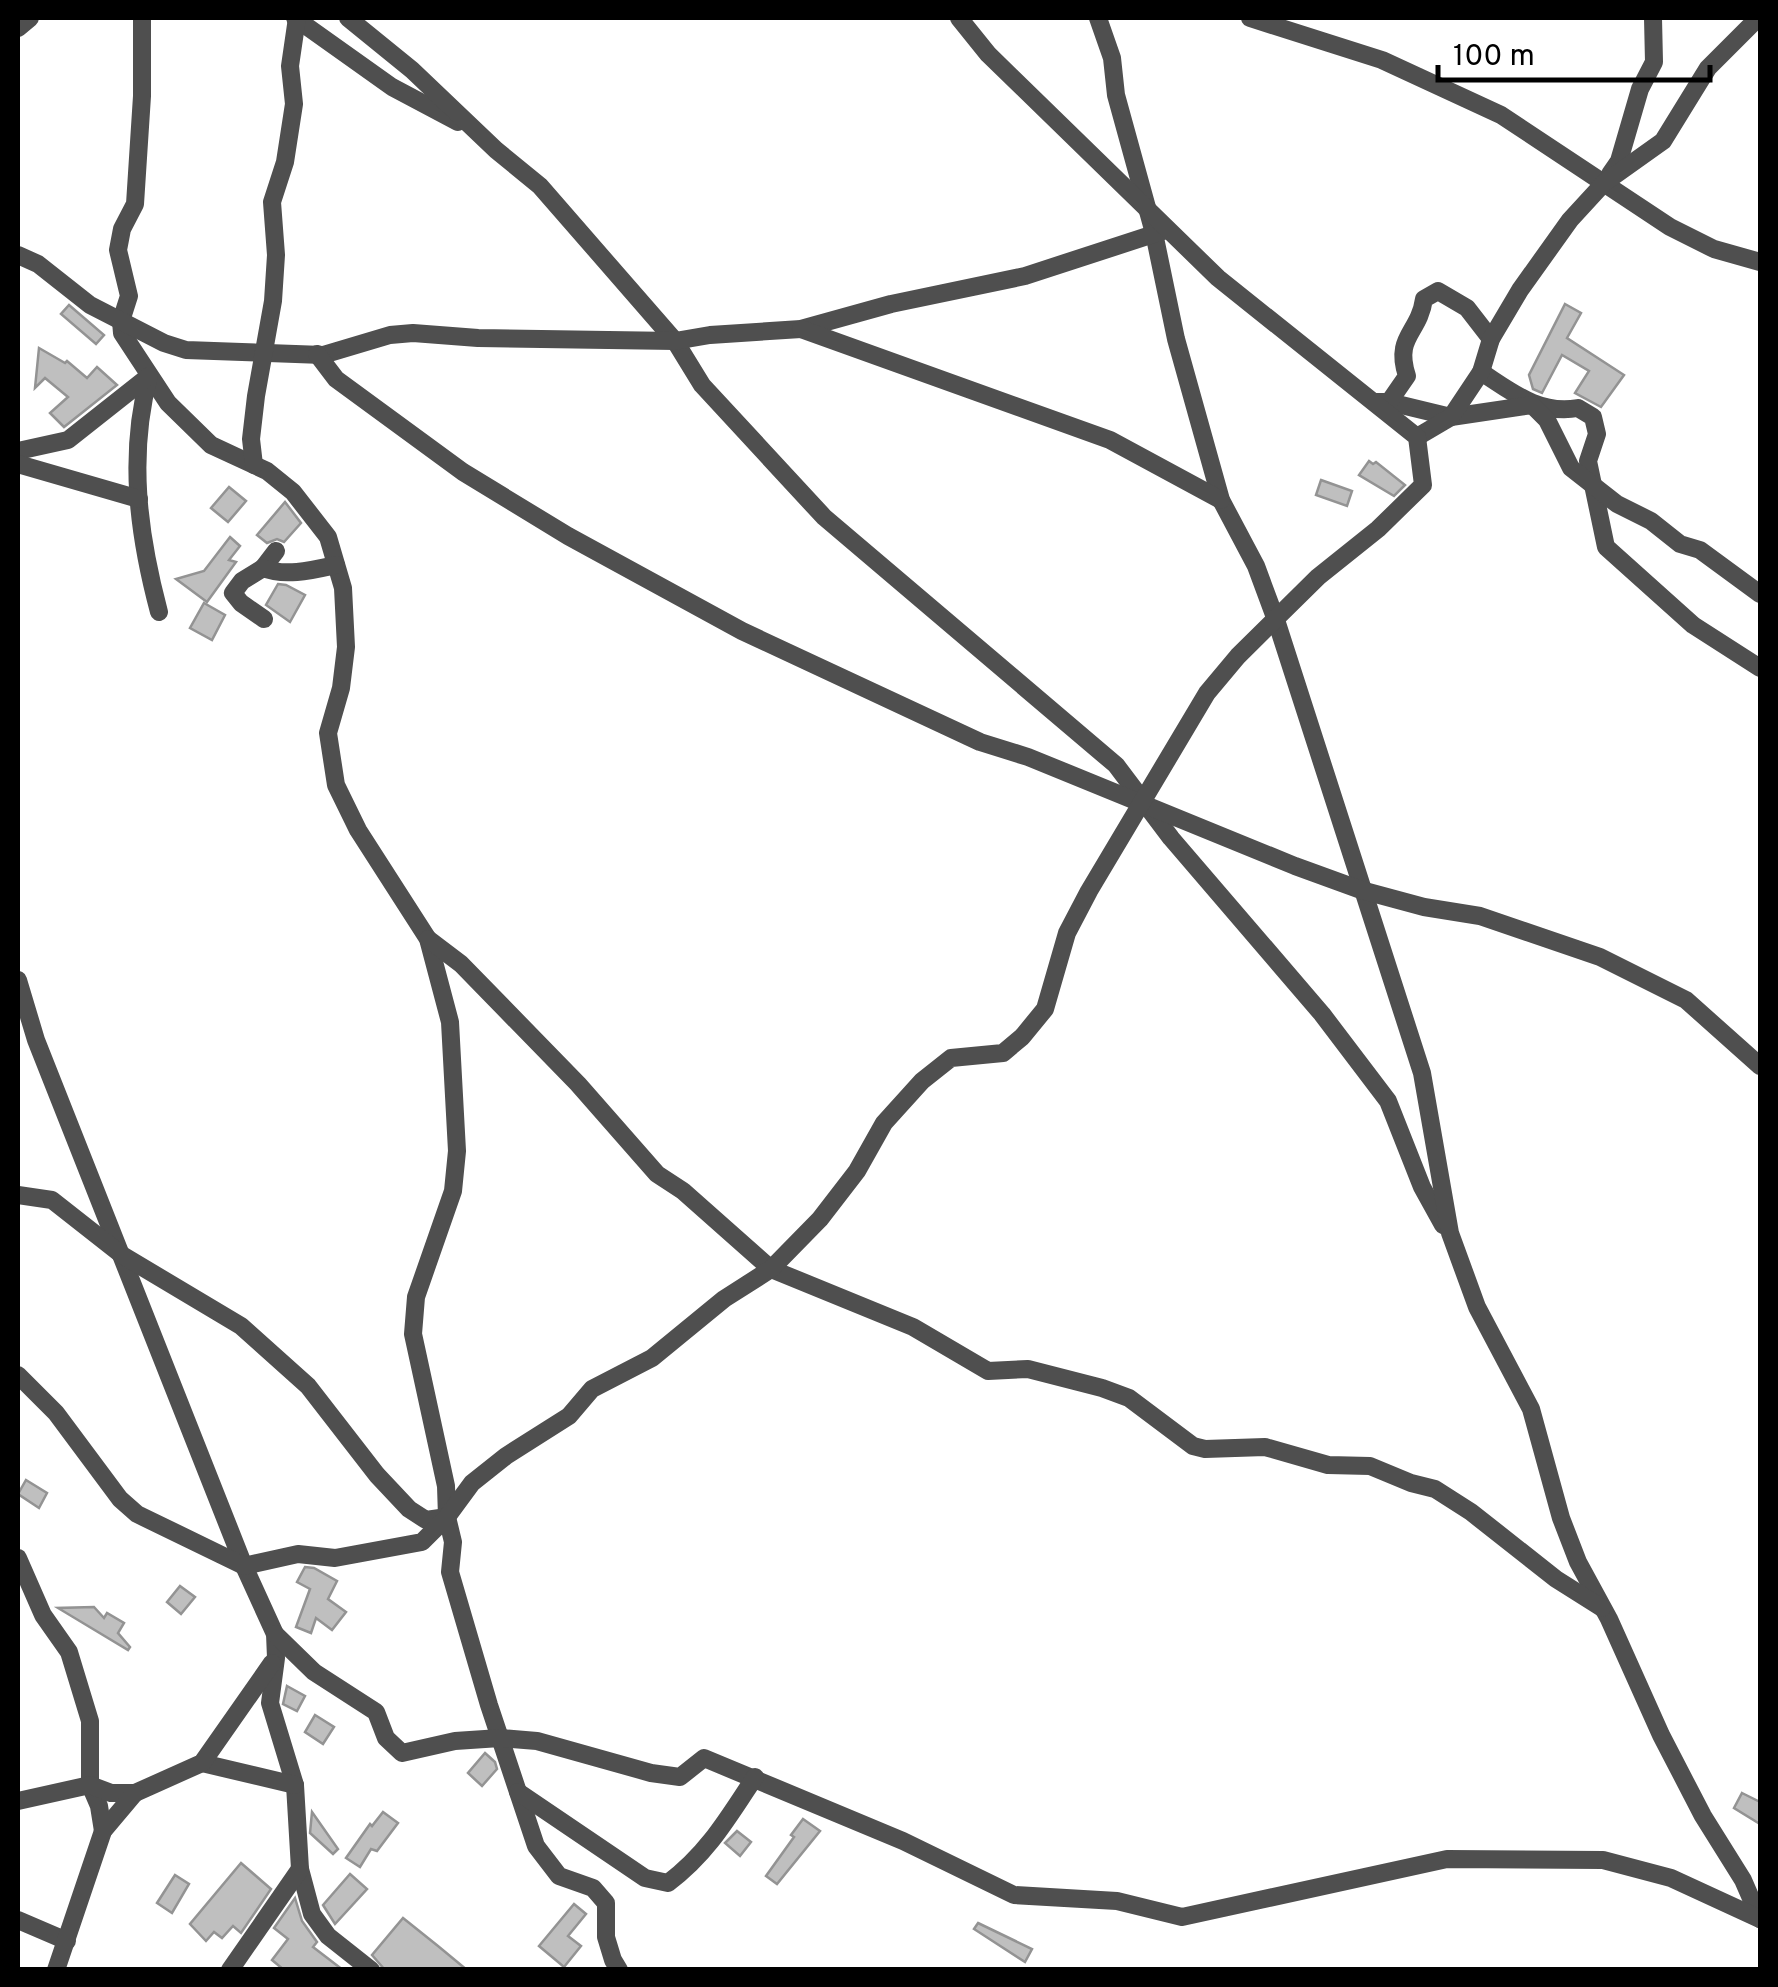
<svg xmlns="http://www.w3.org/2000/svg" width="1778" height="1987" viewBox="0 0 1778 1987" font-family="Overpass,sans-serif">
	<rect width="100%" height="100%" fill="#fff"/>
	<g fill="#bfbfbf" stroke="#939393" stroke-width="2.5">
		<polygon points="1565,304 1581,313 1567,338 1624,375 1601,407 1575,393 1589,371 1562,355 1542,393 1533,389 1529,375"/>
		<polygon points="69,305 104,335 96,344 61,314"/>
		<polygon points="39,348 65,363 67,361 87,378 97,367 117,385 64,427 50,413 68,397 45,378 35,388"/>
		<polygon points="1369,461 1373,464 1376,462 1405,485 1394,496 1359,475"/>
		<polygon points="1321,480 1352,491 1347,506 1316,495"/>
		<polygon points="229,487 246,501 228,522 211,508"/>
		<polygon points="285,502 301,523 284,542 277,539 267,543 257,535"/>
		<polygon points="230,537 240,546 229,560 236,562 207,602 176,579 204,571"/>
		<polygon points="278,584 286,585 305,595 290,622 266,605"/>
		<polygon points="204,603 225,615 212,640 190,628"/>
		<polygon points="26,1480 47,1493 39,1508 18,1494"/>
		<polygon points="305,1567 314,1568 337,1581 328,1599 346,1612 332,1630 316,1618 311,1633 296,1627 310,1589 297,1582"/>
		<polygon points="180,1586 195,1597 181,1614 167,1602"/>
		<polygon points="94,1607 104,1618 107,1613 124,1623 118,1633 130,1647 128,1650 58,1608"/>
		<polygon points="287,1686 305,1696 297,1711 283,1704"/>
		<polygon points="315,1715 334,1727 323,1744 305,1732"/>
		<polygon points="485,1753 495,1762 497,1769 482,1786 468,1773"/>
		<polygon points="1742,1793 1760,1802 1760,1824 1734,1808"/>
		<polygon points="312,1812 338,1849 333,1854 310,1833"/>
		<polygon points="383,1812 398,1823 377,1851 371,1849 360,1867 346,1858 370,1824 372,1826"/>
		<polygon points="803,1819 820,1831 777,1884 766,1876 794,1837 791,1835"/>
		<polygon points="737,1831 751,1842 740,1856 725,1843"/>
		<polygon points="241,1863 271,1889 241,1933 233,1926 222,1938 214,1932 206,1941 190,1924"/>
		<polygon points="350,1874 367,1889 335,1924 323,1905"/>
		<polygon points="175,1875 189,1884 172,1913 157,1903"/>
		<polygon points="295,1898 302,1921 317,1942 313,1947 343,1970 284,1970 272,1960 288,1939 274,1928"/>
		<polygon points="574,1904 586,1914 568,1936 581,1946 564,1967 539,1946"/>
		<polygon points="403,1918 438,1946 467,1970 385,1970 372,1955"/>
		<polygon points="978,1923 1032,1949 1025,1962 974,1929"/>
	</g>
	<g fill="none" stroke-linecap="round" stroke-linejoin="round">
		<g stroke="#4f4f4f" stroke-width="18">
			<polyline points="142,18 142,96 135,204 122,229 118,250 129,296 121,321 122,333 168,403 211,445 267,471 293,492 328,537 343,588 346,647 341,688 328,733 336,785 358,830 428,939 450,1022 457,1151 453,1191 416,1297 413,1334 446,1486 447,1517 453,1542 450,1572 489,1705 536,1846 559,1876 593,1888 606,1903 606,1937 613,1960 619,1970"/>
			<polyline points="295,18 392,87 458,122"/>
			<polyline points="348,18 412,70 496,150 540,186 675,341 702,385 824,517 1116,765 1171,838 1322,1014 1388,1101 1422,1187 1443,1225"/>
			<polyline points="1098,18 1112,58 1116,95 1154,233 1176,339 1221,500 1256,566 1276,620 1422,1073 1450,1233 1477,1307 1531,1409 1561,1518 1578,1562 1609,1619 1661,1735 1703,1816 1743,1880 1760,1919"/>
			<polyline points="1250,18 1382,60 1501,115 1670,227 1714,249 1760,262"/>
			<polyline points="18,28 30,18"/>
			<polyline points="1610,174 1619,161 1640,89 1654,62 1653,18"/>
			<polyline points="18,255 38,264 90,305 164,343 186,350 323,355 390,335 413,333 478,338 675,341 710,335 801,329 891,304 1025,276 1163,231"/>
			<polyline points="801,329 1110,440 1221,500"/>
			<polyline points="317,354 336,379 463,472 568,536 742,631 980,742 1028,757 1295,866 1361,890 1424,907 1480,916 1600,957 1686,1000 1760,1066"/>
			<path d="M1481,372C1512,392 1539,415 1578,408L1593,417L1597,434L1588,461L1606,547L1693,625L1760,668"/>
			<path d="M149,376C128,455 138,533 159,612"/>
			<polyline points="1376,402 1389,402 1451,417 1532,405 1547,420 1571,468 1617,504 1651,521 1680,544 1700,550 1760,594"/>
			<path d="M1389,402L1407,376C1394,336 1419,334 1424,299L1438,291L1467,308L1491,339"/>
			<polyline points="1417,437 1451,417 1481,372 1491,339 1520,290 1570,220 1604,183 1663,141 1708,68 1758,18"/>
			<polyline points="18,451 68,440 149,376"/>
			<polyline points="18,464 139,499"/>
			<polyline points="254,465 251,439 256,396 273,301 276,255 272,202 285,162 294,104 290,66 297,18"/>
			<polyline points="263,568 276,551"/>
			<path d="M264,619L241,603L233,593L242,581L263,568C285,577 313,570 336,565"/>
			<polyline points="428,939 461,964 578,1084 657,1174 683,1191 771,1269 913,1327 988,1371 1028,1369 1102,1388 1129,1398 1193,1446 1205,1449 1265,1447 1328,1465 1370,1466 1411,1483 1435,1489 1471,1512 1556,1579 1602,1608"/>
			<polyline points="18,980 36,1040 244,1566 275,1634 276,1658 270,1703 295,1785 300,1869 312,1914 328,1936 371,1970"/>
			<polyline points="18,1195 52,1200 122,1255 241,1326 308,1386 377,1475 409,1509 426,1520 447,1517"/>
			<polyline points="18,1375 56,1413 120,1499 137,1514 244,1566 298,1554 335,1558 422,1542 447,1517 472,1483 506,1456 569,1416 592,1389 652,1358 724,1299 771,1269 820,1219 857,1171 884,1123 922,1081 951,1058 1003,1053 1022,1037 1045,1009 1067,933 1089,891 1207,693 1238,656 1318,577 1378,529 1423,485 1417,437 1218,278 988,54 959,18"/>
			<polyline points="18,1558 43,1615 69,1652 90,1721 90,1785 99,1806 103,1831"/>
			<polyline points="275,1634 314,1672 376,1712 386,1738 402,1753 455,1741 500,1738 537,1741 651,1773 680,1777 704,1758 903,1841 1014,1895 1117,1901 1182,1917 1447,1859 1603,1860 1671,1878 1760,1919"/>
			<polyline points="202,1763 295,1785"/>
			<path d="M518,1792L645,1878L668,1883C707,1854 728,1818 755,1777"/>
			<polyline points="18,1801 90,1785 111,1793 135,1793 202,1763 272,1663"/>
			<polyline points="18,1920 67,1941"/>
			<polyline points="56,1970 103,1831 135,1793"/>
			<polyline points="230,1970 300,1869"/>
		</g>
	</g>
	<rect width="1778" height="1987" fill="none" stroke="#000000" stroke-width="40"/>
	<path d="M1438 65v15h272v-15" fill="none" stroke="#000000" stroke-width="5"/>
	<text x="1453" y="65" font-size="30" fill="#000000" stroke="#ffffff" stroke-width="8" paint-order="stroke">100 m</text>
</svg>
